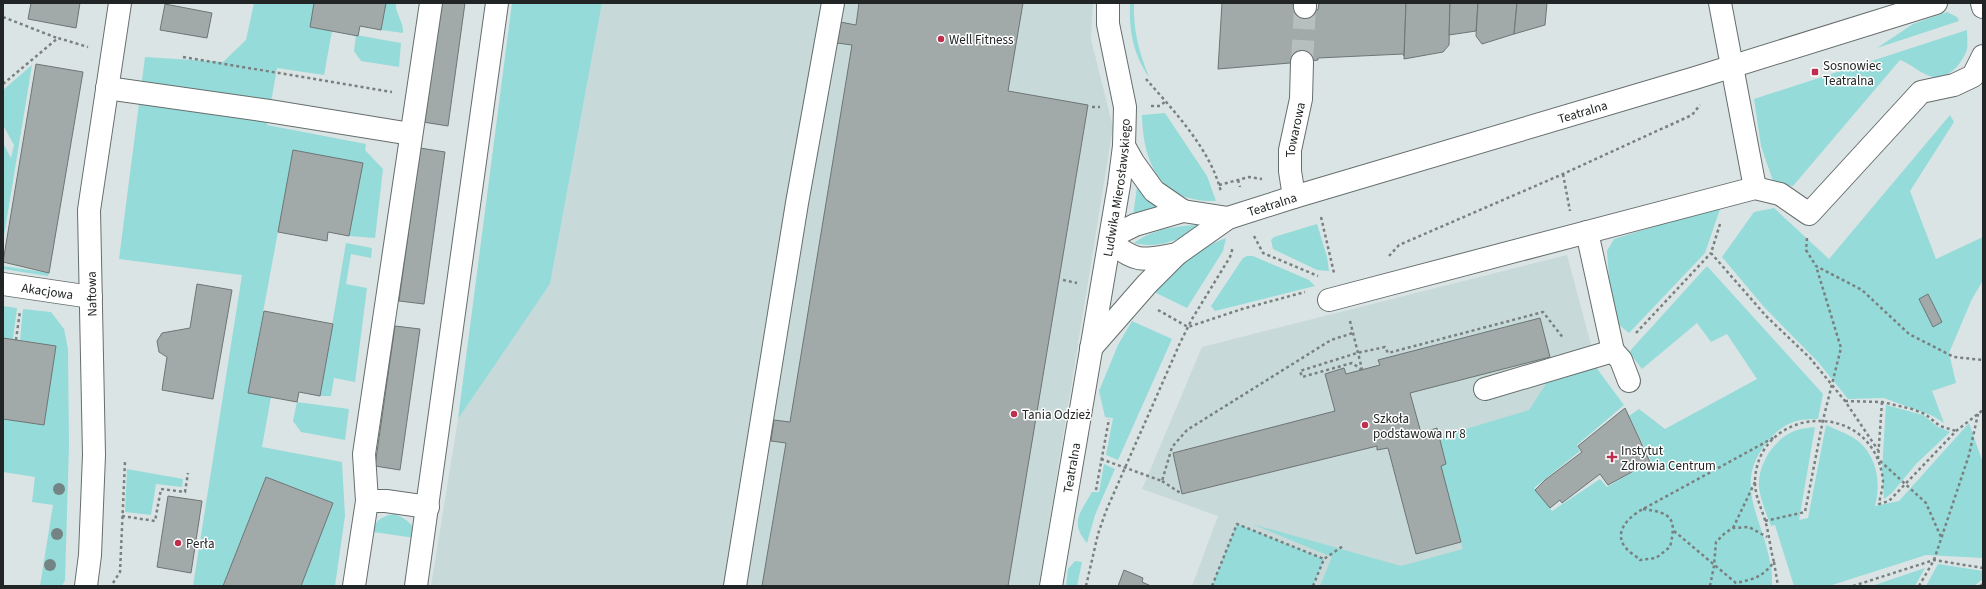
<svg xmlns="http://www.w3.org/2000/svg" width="1986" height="589" viewBox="0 0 1986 589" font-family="'Source Sans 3',sans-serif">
	<rect width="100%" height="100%" fill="#dbe4e4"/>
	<g fill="#c7d9d8">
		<polygon points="602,3 1093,3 1091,39 1113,127 1039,586 431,586 458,419 550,284"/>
		<polygon points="1567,255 1601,382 1523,468 1535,490 1550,508 1565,539 1479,586 1192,586 1218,516 1142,489 1202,347"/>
	</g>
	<g fill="#94dbd9">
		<polygon points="254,3 314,3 310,27 332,31 324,75 277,68 267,125 366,144 365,150 383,169 375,238 349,236 362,163 293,151 248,393 271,397 262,447 342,462 345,516 335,586 301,586 333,503 266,477 223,586 193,586 242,275 119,259 145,57 223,62 246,40"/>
		<path d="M386,3H396C395,15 404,21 403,33L381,30Z"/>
		<polygon points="512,3 602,3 550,284 458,419"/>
		<path d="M1130,3H1134C1133,30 1139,52 1149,77C1133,54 1129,31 1130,3Z"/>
		<polygon points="1947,12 1957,17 1959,21 1877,48 1913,24"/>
		<path d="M1967,30C1967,37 1968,43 1967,49C1963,63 1948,80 1933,77C1922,75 1911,64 1900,60L1793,186L1779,185L1773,181L1761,146L1754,99Z"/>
		<polygon points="356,35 401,43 399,67 361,61 354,51"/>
		<polygon points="32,65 3,242 3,143 11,158 14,145 3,125 3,90"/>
		<path d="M1165,113L1207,176L1216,201C1161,203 1143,164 1142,115Z"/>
		<polygon points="1950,115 1954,122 1910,191 1936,259 1983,237 1983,280 1971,301 1949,353 1956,383 1932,391 1944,423 1933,416 1884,398 1848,399 1819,363 1764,307 1722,257 1754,212 1774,208 1829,259"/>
		<polygon points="1139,186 1162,208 1133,216 1137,187"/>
		<polygon points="1721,206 1705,253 1629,333 1612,319 1607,251 1614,239"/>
		<path d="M1208,224C1183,237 1162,250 1134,243C1156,227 1181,226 1208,224Z"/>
		<polygon points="1317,224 1327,257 1329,271 1317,270 1273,249 1271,240 1274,237"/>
		<path d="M1226,238L1223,251L1187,308L1154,292C1175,269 1196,249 1226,238Z"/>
		<polygon points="346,243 372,248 371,258 351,254 346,284 367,288 355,382 334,378 331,396 320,396"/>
		<polygon points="1247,256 1253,256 1309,280 1315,286 1215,311 1211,306 1243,258"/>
		<polygon points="3,266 49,273 48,276 3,269"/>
		<path d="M1707,266L1823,394L1818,419C1796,418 1782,424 1768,441C1732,484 1762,516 1770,562C1772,569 1772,578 1772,586H1320L1332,557L1252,524L1401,566L1463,549L1441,466L1446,464L1439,437L1529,410L1555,370L1595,366L1624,405L1577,445L1580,451L1534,488L1552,511L1600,479L1607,487L1651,461L1629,416L1639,409L1665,429L1757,379L1727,334L1711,342L1697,323L1642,369L1629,352Z"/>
		<polygon points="3,306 17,308 13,339 3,338"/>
		<polygon points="23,309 51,312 64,329 68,349 69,445 65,580 62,586 40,586 53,505 32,502 35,477 3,472 3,419 44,425 56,346 20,340"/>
		<polygon points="1132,321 1172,339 1118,460 1106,455 1113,418 1105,417 1099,391 1118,345"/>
		<polygon points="297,402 349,409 345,440 301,432 293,421"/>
		<polygon points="1886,405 1923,415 1938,427 1950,432 1916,464 1892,493 1884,499 1882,470"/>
		<path d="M1969,423L1983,463V558L1926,555L1829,586H1794L1775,525L1771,526C1766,513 1761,501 1759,488C1757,464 1775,437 1797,430C1803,428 1809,428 1815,427L1799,520L1808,518L1826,425C1834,429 1844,432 1852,437C1876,451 1882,481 1875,506L1899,501Z"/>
		<path d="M1104,464L1115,469L1095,515L1087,543C1069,522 1081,512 1092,492H1099Z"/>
		<polygon points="127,469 183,479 182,487 156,484 151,515 125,512"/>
		<path d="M395,514C406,519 416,525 415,538L373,532C375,519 383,516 395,514Z"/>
		<polygon points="1237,524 1324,559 1313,586 1212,586"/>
		<polygon points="1075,561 1082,562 1077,586 1066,586 1068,569"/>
		<polygon points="1938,564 1983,571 1983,579 1974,586 1926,586"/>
		<polygon points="1925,568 1915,586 1872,586"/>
	</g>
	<g fill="#a1aaa9" stroke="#6d7575">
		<polygon points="31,3 80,3 76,28 28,19"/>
		<polygon points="314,3 386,3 381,30 360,26 358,36 310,27"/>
		<polygon points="440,3 465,3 448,126 423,122"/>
		<polygon points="859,3 1023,3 1008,91 1088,105 1008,586 762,586 786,443 771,441 774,420 790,422 852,45 837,43 840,22 856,25"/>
		<polygon points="1222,3 1289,3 1318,10 1319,3 1406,3 1404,56 1403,54 1318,58 1318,60 1302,62 1218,69"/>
		<polygon points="1406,3 1450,3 1449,45 1443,52 1404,59"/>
		<polygon points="1450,3 1478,3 1476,31 1449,35"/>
		<polygon points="1478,3 1517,3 1514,34 1482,44 1476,36"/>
		<polygon points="1517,3 1547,3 1545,25 1514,34"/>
		<polygon points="165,4 212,13 207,38 160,30"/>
		<polygon points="36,64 83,72 49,273 3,262"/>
		<polygon points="420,148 445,152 424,304 399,301"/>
		<polygon points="293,150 363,163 349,236 328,232 327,241 278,232"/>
		<polygon points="197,284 232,290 213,399 162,390 167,357 159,352 157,341 162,333 190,328"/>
		<polygon points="1928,294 1942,322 1933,327 1919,299"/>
		<polygon points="264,311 333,324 320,396 299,392 297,402 248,393"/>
		<polygon points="1540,318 1550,357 1410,393 1421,433 1437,428 1446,464 1441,466 1461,542 1416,554 1388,448 1377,450 1377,446 1182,494 1173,453 1335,411 1325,374 1344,368 1346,374 1380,365 1378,360"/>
		<polygon points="395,326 420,329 400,470 375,466"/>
		<polygon points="3,338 56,346 44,425 3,419"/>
		<polygon points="1625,408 1650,462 1608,485 1600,474 1562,503 1560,500 1550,508 1535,490 1545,480 1582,452 1578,446"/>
		<polygon points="266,477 333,503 301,586 223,586"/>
		<polygon points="168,496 202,501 191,573 157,567"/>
		<polygon points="1124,570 1143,578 1142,582 1151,586 1118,586"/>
	</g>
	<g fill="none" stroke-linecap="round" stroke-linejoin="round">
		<polyline stroke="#b6bebe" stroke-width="22" stroke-dasharray="22 11" stroke-linecap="butt" points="1302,62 1305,7"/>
		<g stroke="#666e6d" stroke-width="24">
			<g id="minor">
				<polyline points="1720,3 1755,188"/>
				<polyline points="1982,3 1983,7"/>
				<polyline points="1305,7 1305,3"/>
				<polyline points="107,88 269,111 411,134"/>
				<polyline points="1124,146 1133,162 1154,191 1183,211"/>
				<path id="s1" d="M1294,197L1290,171V150L1301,99L1302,62"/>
				<polyline points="1110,242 1121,232 1135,225 1183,211 1228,218"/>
				<path d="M1110,242C1138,264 1143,260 1177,254"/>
				<path id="s2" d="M3,284L91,297"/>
				<polyline points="1329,300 1755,188 1780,194 1809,214 1921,92 1954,85 1973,76 1983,56"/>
				<path id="s3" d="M1091,348L1147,284L1177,254L1228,218L1294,197L1695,78L1936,3"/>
				<polyline points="1613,351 1621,360 1629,381"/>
				<polyline points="1485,389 1613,351 1587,232"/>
				<polyline points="367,501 386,501 428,507"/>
				<polyline points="86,586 90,555 94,455 89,210 120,3"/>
				<polyline points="354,586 367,501 364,454 431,3"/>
				<polyline points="416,586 497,3"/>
				<polyline points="735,586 797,203 833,3"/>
				<path id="s4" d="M1051,586L1119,185L1124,146L1125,107L1108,24V3"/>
			</g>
		</g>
		<g stroke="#7a8080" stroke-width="2.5" stroke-dasharray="3 3" stroke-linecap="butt">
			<polyline points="3,17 57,38"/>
			<polyline points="183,57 392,92"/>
			<path d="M1146,79C1174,111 1211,150 1221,192"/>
			<polyline points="3,84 58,38 88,47"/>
			<polyline points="1151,106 1160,106 1166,101"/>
			<polyline points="1092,107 1100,107"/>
			<polyline points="1563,174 1570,211"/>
			<polyline points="1238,180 1240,187"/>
			<polyline points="1219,185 1249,177 1262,179"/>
			<polyline points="1321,217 1334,273"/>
			<polyline points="1720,224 1711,253 1766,316 1810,358 1845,401 1878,450"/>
			<polyline points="1254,236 1263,253 1318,276"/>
			<polyline points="1807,238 1806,250 1816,266 1862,290 1909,334 1954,357 1983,360"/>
			<polyline points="1389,256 1399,245 1563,174 1692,115 1700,105"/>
			<polyline points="1063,280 1077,283"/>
			<polyline points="1158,310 1188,327 1242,309 1305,292"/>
			<polyline points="1350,321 1362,369"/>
			<polyline points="1636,333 1711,253"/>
			<polyline points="16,340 20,311"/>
			<polyline points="1362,370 1352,363 1302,377 1300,371 1357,353 1385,347 1388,353 1543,312 1564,339"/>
			<polyline points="1845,401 1882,402 1912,409 1925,414 1940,426 1956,431"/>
			<polyline points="1882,402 1878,459 1926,503 1941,537"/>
			<polyline points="1101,459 1162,481 1172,447 1187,430 1331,340 1353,333"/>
			<polyline points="1162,481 1182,494"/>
			<polyline points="1096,490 1109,419"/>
			<path d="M1643,509C1672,513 1677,518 1670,547L1656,558L1640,560C1636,556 1629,552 1625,547C1613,531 1630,516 1643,509L1775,437"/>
			<polyline points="122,516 155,521 161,489 185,492 188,473"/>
			<polyline points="1765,521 1805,512 1823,420 1841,348 1816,266"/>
			<polyline points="1733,528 1755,482"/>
			<path d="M1674,531L1736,583C1755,579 1762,577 1774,562C1770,548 1769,533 1765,520C1761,507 1755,496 1755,482C1756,406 1873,396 1883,480C1883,488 1880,497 1879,504L1889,501L1956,431L1983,410"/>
			<polyline points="1774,562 1778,586"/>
			<polyline points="113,583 120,572 125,461"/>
			<polyline points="1086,586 1098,534 1106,511 1180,343 1192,319 1230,257 1233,247"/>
			<polyline points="1212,586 1237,524 1324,559"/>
			<polyline points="1313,586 1324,559 1343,546"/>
			<polyline points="1710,586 1714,566 1716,542 1725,533 1733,528 1749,527 1767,537"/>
			<polyline points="1853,586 1934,560 1983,568"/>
			<polyline points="1919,586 1934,560 1969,455 1978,414"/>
			<polyline points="1980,586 1983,584"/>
		</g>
		<use href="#minor" stroke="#fff" stroke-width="22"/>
	</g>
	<g fill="#748383">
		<circle cx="59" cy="489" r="6"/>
		<circle cx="57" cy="534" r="6"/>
		<circle cx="50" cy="565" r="6"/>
	</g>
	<g fill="#be2e4d" stroke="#fff" stroke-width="1.5">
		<circle cx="941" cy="39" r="4"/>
		<rect x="1811" y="68" width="8" height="8" rx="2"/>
		<circle cx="1014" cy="414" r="4"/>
		<circle cx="1365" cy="425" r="4"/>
		<path d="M1610 451h4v4h4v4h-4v4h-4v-4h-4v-4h4z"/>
		<circle cx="178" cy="543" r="4"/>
	</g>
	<g text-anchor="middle" stroke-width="3" stroke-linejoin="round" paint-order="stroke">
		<g font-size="13" fill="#222525" stroke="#fff" text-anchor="start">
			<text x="949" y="44">Well Fitness</text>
			<text x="1823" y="70">Sosnowiec<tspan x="1823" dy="15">Teatralna</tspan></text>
			<text x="1022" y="419">Tania Odzież</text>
			<text x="1373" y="423">Szkoła<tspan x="1373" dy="15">podstawowa nr 8</tspan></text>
			<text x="1621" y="455">Instytut<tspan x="1621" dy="15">Zdrowia Centrum</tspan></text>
			<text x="186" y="548">Perła</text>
		</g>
		<g font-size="13" fill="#222525" stroke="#fff">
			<text dy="5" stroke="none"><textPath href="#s3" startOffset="560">Teatralna</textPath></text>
			<text dy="5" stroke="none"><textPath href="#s1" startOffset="68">Towarowa</textPath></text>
			<text dy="5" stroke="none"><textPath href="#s4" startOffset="404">Ludwika Mierosławskiego</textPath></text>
			<text dy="5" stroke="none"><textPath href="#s3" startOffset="236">Teatralna</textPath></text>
			<text dy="5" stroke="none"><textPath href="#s2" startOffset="45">Akacjowa</textPath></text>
			<text transform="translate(91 294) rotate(-91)" y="5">Naftowa</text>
			<text dy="5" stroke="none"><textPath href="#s4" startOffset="120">Teatralna</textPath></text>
		</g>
	</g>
	<rect width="1986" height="589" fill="none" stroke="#222525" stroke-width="8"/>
</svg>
